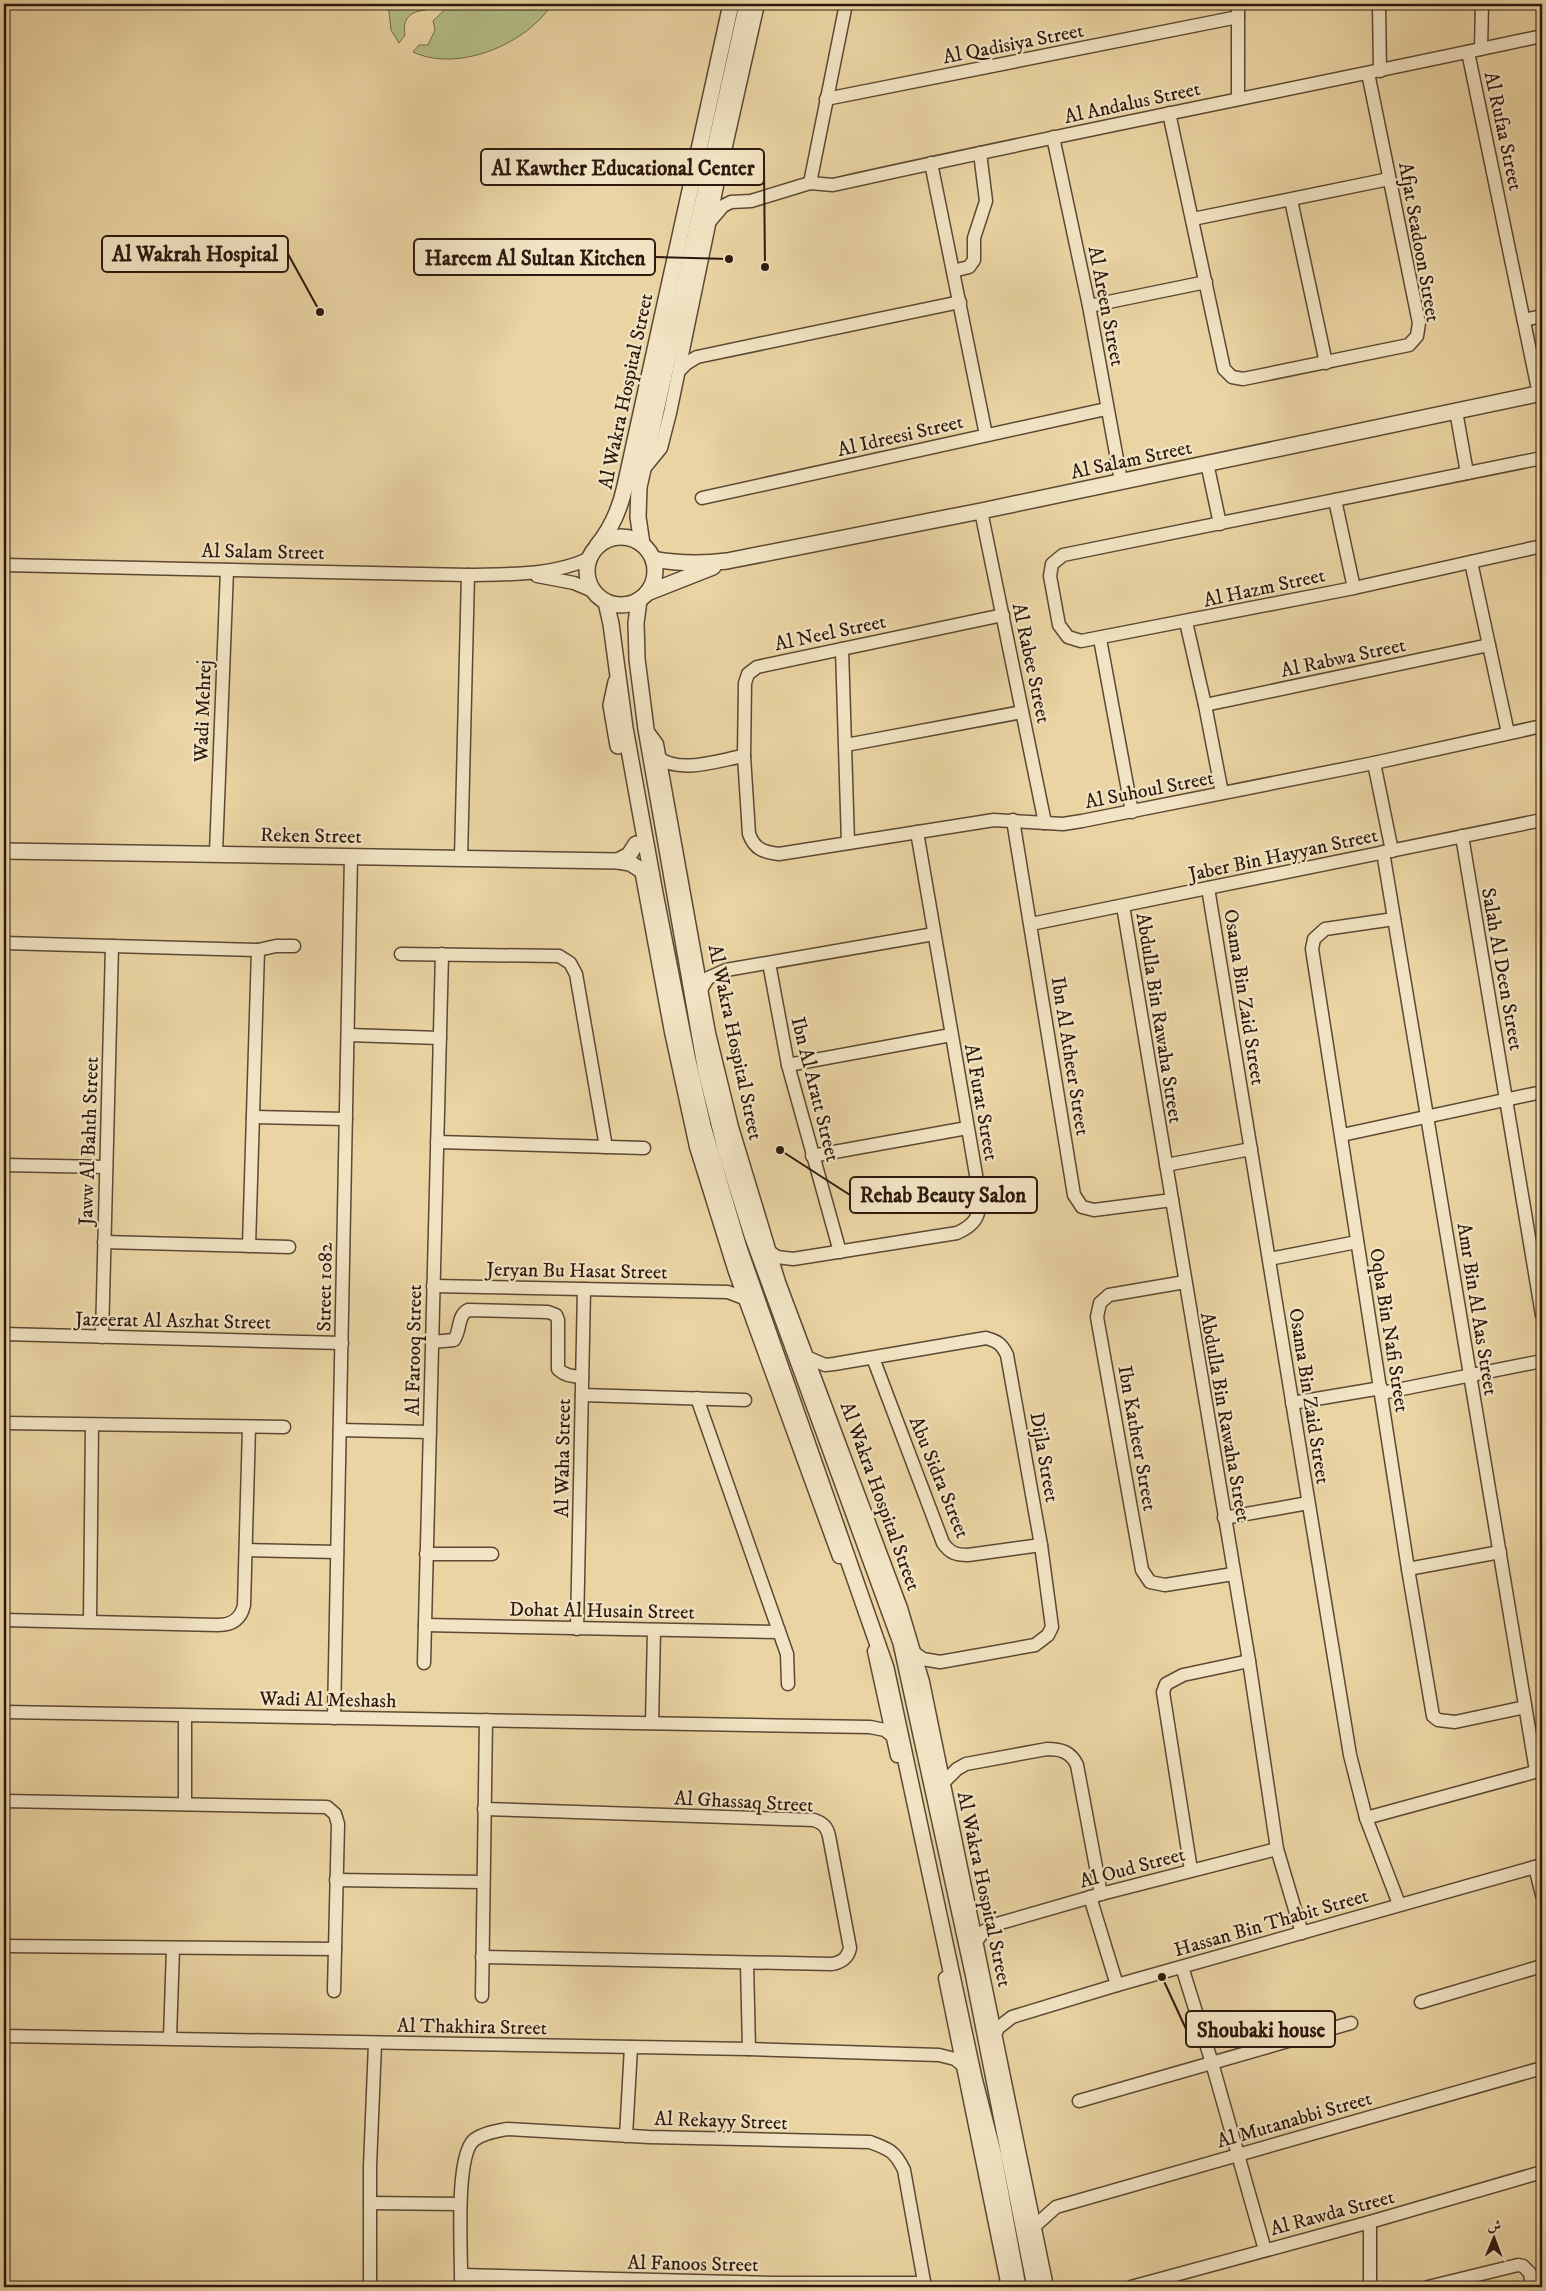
<svg xmlns="http://www.w3.org/2000/svg" width="1546" height="2291" viewBox="0 0 1546 2291" font-family="'IM FELL DW Pica',Amiri,serif">
	<rect width="100%" height="100%" fill="#ead4a3"/>
	<filter id="stains"><feTurbulence type="fractalNoise" baseFrequency=".004" numOctaves="4"/><feColorMatrix values="0 0 0 0 .2 0 0 0 0 .09 0 0 0 0 .02 0 0 0 .5 -.17"/></filter>
	<radialGradient id="worn" r=".72"><stop offset=".6" stop-color="#630" stop-opacity="0"/><stop offset="1" stop-color="#630" stop-opacity=".3"/></radialGradient>
	<g fill="#b5bd86" stroke="#716b4a">
		<path d="M388,4H432L426,10C410,11 402,19 405,35L399,43L391,30Z"/>
		<path d="M451,4H552C527,44 458,73 413,52L419,45H428L435,30L433,21Z"/>
	</g>
	<g fill="none" stroke-linecap="round" stroke-linejoin="round">
		<g stroke="#5c4833" stroke-width="15">
			<g id="minor">
				<polyline points="1238,4 1238,99"/>
				<polyline points="1379,4 1380,71"/>
				<polyline points="1481,49 1482,4"/>
				<polyline points="1468,52 1539,394"/>
				<polyline points="826,99 1238,17"/>
				<polyline points="1169,113 1224,369 1232,377 1243,379 1409,345 1417,336 1419,323 1368,73"/>
				<polyline points="1053,137 1089,306 1121,481"/>
				<polyline points="931,163 986,435"/>
				<polyline points="810,183 846,4"/>
				<polyline points="1291,200 1326,363"/>
				<polyline points="1193,219 1389,179"/>
				<path d="M711,220L723,206L731,202L751,201L810,183L833,185C1069,132 1306,87 1542,36"/>
				<polyline points="953,271 969,267 974,260 974,238 986,201 980,153"/>
				<polyline points="1089,306 1206,282"/>
				<polyline points="1524,320 1542,316"/>
				<polyline points="679,371 687,363 697,357 960,302"/>
				<polyline points="1456,411 1467,473"/>
				<polyline points="1542,458 1063,555 1052,564 1050,576 1059,625 1068,637 1081,641 1354,588 1542,546"/>
				<polyline points="1207,463 1220,524"/>
				<polyline points="643,470 661,448 670,413 717,186 758,4"/>
				<polyline points="702,498 1106,409"/>
				<polyline points="1335,500 1354,588"/>
				<polyline points="981,511 1045,823"/>
				<polyline points="1471,562 1508,733"/>
				<path d="M4,565L468,575C508,574 551,576 588,559"/>
				<polyline points="537,576 574,583 593,591"/>
				<path d="M1003,615L757,667L748,674L745,683L744,756L749,834C755,850 764,852 779,854L994,820L1063,824L1082,821L1374,763L1542,726"/>
				<polyline points="1186,622 1205,705 1222,793"/>
				<polyline points="1100,639 1132,812"/>
				<polyline points="842,649 848,843"/>
				<polyline points="1205,705 1489,645"/>
				<polyline points="646,729 657,744 709,1033 732,1127 779,1282 901,1608 923,1682 1047,2287"/>
				<polyline points="846,745 1022,712"/>
				<path d="M659,758C681,774 719,760 744,756"/>
				<polyline points="1374,763 1392,851"/>
				<polyline points="1013,820 1074,1195 1082,1207 1094,1210 1172,1200"/>
				<polyline points="1462,836 1542,1315"/>
				<polyline points="1383,852 1536,1771"/>
				<polyline points="216,853 227,570"/>
				<polyline points="461,858 468,575"/>
				<polyline points="641,870 671,1032 696,1147 735,1272 839,1557"/>
				<polyline points="1208,888 1350,1755 1366,1818 1399,1904"/>
				<polyline points="1123,906 1249,1661 1277,1849 1302,1933"/>
				<polyline points="1394,919 1325,929 1314,939 1312,949 1408,1569 1433,1716 1438,1720 1455,1722 1525,1707"/>
				<polyline points="1031,924 1542,820"/>
				<polyline points="4,943 258,950 276,946 294,946"/>
				<polyline points="401,954 559,956 570,963 576,974 606,1147"/>
				<polyline points="769,963 788,1065 840,1252"/>
				<polyline points="700,991 708,978 726,970 934,934"/>
				<polyline points="348,1035 440,1038"/>
				<polyline points="788,1065 951,1035"/>
				<polyline points="253,1117 346,1119"/>
				<polyline points="1342,1135 1542,1092"/>
				<polyline points="437,1142 644,1148"/>
				<polyline points="812,1156 967,1128"/>
				<polyline points="4,1165 106,1167"/>
				<polyline points="1166,1165 1251,1149"/>
				<polyline points="104,1242 289,1247"/>
				<polyline points="249,1246 258,950"/>
				<path d="M767,1250L777,1257L793,1259L957,1233C975,1225 980,1216 980,1198L917,832"/>
				<polyline points="1269,1259 1357,1242"/>
				<polyline points="1185,1282 1109,1295 1100,1303 1097,1317 1142,1570 1150,1582 1165,1585 1233,1574"/>
				<polyline points="433,1286 728,1292 746,1299"/>
				<polyline points="4,1334 342,1343"/>
				<polyline points="102,1337 112,946"/>
				<path d="M432,1342L454,1340C461,1330 457,1316 468,1310L548,1312L556,1315L558,1320V1369C565,1376 573,1376 582,1377"/>
				<path d="M809,1358L825,1365L834,1364L986,1338C997,1341 1002,1344 1007,1355L1041,1545L1052,1627L1048,1635L1035,1645L940,1662L923,1659L913,1652"/>
				<path d="M873,1358L943,1543C950,1553 956,1555 968,1555L1041,1545"/>
				<polyline points="1382,1393 1542,1361"/>
				<polyline points="582,1395 745,1400"/>
				<polyline points="697,1398 787,1654 788,1684"/>
				<polyline points="1292,1403 1381,1388"/>
				<polyline points="4,1423 284,1427"/>
				<polyline points="340,1430 430,1432"/>
				<polyline points="1224,1518 1308,1503"/>
				<polyline points="246,1550 337,1552"/>
				<polyline points="426,1554 492,1554"/>
				<polyline points="1408,1569 1500,1552"/>
				<path d="M4,1620L218,1625C232,1625 241,1619 244,1605L249,1427"/>
				<polyline points="90,1621 92,1425"/>
				<polyline points="425,1625 779,1632"/>
				<polyline points="577,1629 584,1289"/>
				<polyline points="874,1651 897,1756"/>
				<polyline points="424,1663 442,954"/>
				<polyline points="4,1712 870,1727 885,1730 896,1739"/>
				<polyline points="334,1718 351,856"/>
				<polyline points="652,1723 654,1630"/>
				<path d="M943,1783L957,1769L966,1764L1047,1749C1061,1749 1071,1752 1077,1765L1101,1894"/>
				<polyline points="4,1801 327,1807 335,1814 338,1824 334,1991"/>
				<polyline points="185,1804 185,1716"/>
				<polyline points="1366,1818 1542,1770"/>
				<polyline points="1535,1867 1542,1895"/>
				<polyline points="1191,1870 1163,1692 1166,1684 1183,1675 1249,1661"/>
				<polyline points="336,1880 483,1882"/>
				<polyline points="1090,1897 1117,1985"/>
				<polyline points="975,1943 984,1931 997,1924 1101,1894 1277,1849"/>
				<polyline points="4,1946 335,1949"/>
				<path d="M482,1957L832,1964C842,1962 848,1958 850,1948L829,1836C827,1827 823,1823 814,1820L484,1809"/>
				<polyline points="747,1964 749,2049"/>
				<polyline points="1182,1967 1212,2063 1265,2250"/>
				<polyline points="945,1978 1008,2287"/>
				<polyline points="482,1996 486,1720"/>
				<polyline points="1421,2002 1542,1966"/>
				<polyline points="995,2035 998,2028 1012,2017 1117,1985 1542,1865"/>
				<polyline points="4,2036 749,2049 939,2055 955,2059 965,2067"/>
				<polyline points="170,2038 173,1948"/>
				<polyline points="1079,2101 1351,2023"/>
				<polyline points="626,2136 631,2047"/>
				<polyline points="370,2203 460,2204"/>
				<polyline points="1370,2222 1370,2287"/>
				<polyline points="1036,2225 1056,2207 1542,2068"/>
				<polyline points="462,2275 776,2283 924,2283"/>
				<polyline points="370,2287 370,2166 375,2044"/>
				<path d="M461,2287C462,2259 454,2157 474,2140C483,2133 497,2131 507,2129L649,2137L870,2142C889,2149 895,2151 904,2170L925,2287"/>
				<polyline points="1131,2287 1370,2222 1542,2172"/>
				<polyline points="1428,2287 1518,2265 1523,2266 1530,2273 1532,2287"/>
			</g>
		</g>
		<g stroke="#5c4833" stroke-width="18">
			<g id="tertiary">
				<circle cx="621" cy="571" r="34"/>
				<polyline points="642,544 638,517 639,487 747,4"/>
				<path d="M597,546C612,528 620,509 625,486L731,4"/>
				<path d="M653,559C679,564 702,564 727,561L981,511L1542,393"/>
				<polyline points="647,593 713,567"/>
				<polyline points="639,600 636,623 637,659 646,729 706,1072 726,1152 752,1235 901,1643 973,1973 1035,2287"/>
				<polyline points="606,602 611,624 625,728 655,893 687,1056 703,1126 739,1248 886,1668 974,2078 994,2156 1018,2287"/>
				<polyline points="616,682 611,705 618,746"/>
				<polyline points="4,851 618,861 630,863 641,870"/>
				<polyline points="618,861 629,855 636,844"/>
			</g>
		</g>
		<use href="#minor" stroke="#f1e3c3" stroke-width="12"/>
		<use href="#tertiary" stroke="#f1e3c3" stroke-width="15"/>
	</g>
	<g text-anchor="middle" stroke-width="4.5" stroke-linejoin="round" paint-order="stroke">
		<g font-size="20" fill="#2d190e" stroke="#f1e3c3">
			<text transform="translate(1013 43) rotate(-11)" y="7">Al Qadisiya Street</text>
			<text transform="translate(1132 102) rotate(-12)" y="7">Al Andalus Street</text>
			<text transform="translate(1504 131) rotate(78)" y="7">Al Rufaa Street</text>
			<text transform="translate(1420 242) rotate(80)" y="7">Afjat Seadoon Street</text>
			<text transform="translate(1107 306) rotate(79)" y="7">Al Areen Street</text>
			<text transform="translate(625 391) rotate(-78)" y="7">Al Wakra Hospital Street</text>
			<text transform="translate(900 435) rotate(-13)" y="7">Al Idreesi Street</text>
			<text transform="translate(1131 459) rotate(-12)" y="7">Al Salam Street</text>
			<text transform="translate(263 551) rotate(1)" y="7">Al Salam Street</text>
			<text transform="translate(1264 587) rotate(-12)" y="7">Al Hazm Street</text>
			<text transform="translate(830 632) rotate(-12)" y="7">Al Neel Street</text>
			<text transform="translate(1343 657) rotate(-12)" y="7">Al Rabwa Street</text>
			<text transform="translate(1032 663) rotate(78)" y="7">Al Rabee Street</text>
			<text transform="translate(202 711) rotate(-88)" y="7">Wadi Mehrej</text>
			<text transform="translate(1149 789) rotate(-11)" y="7">Al Suhoul Street</text>
			<text transform="translate(311 835) rotate(1)" y="7">Reken Street</text>
			<text transform="translate(1283 854) rotate(-12)" y="7">Jaber Bin Hayyan Street</text>
			<text transform="translate(1503 969) rotate(80)" y="7">Salah Al Deen Street</text>
			<text transform="translate(1245 997) rotate(81)" y="7">Osama Bin Zaid Street</text>
			<text transform="translate(1160 1018) rotate(81)" y="7">Abdulla Bin Rawaha Street</text>
			<text transform="translate(736 1042) rotate(78)" y="7">Al Wakra Hospital Street</text>
			<text transform="translate(1071 1056) rotate(81)" y="7">Ibn Al Atheer Street</text>
			<text transform="translate(816 1089) rotate(76)" y="7">Ibn Al Aratt Street</text>
			<text transform="translate(982 1102) rotate(80)" y="7">Al Furat Street</text>
			<text transform="translate(88 1141) rotate(-88)" y="7">Jaww Al Bahth Street</text>
			<text transform="translate(577 1270) rotate(1)" y="7">Jeryan Bu Hasat Street</text>
			<text transform="translate(324 1287) rotate(-89)" y="7">Street 1082</text>
			<text transform="translate(1478 1309) rotate(81)" y="7">Amr Bin Al Aas Street</text>
			<text transform="translate(173 1320) rotate(1)" y="7">Jazeerat Al Aszhat Street</text>
			<text transform="translate(1390 1330) rotate(81)" y="7">Oqba Bin Nafi Street</text>
			<text transform="translate(413 1350) rotate(-89)" y="7">Al Farooq Street</text>
			<text transform="translate(1310 1396) rotate(81)" y="7">Osama Bin Zaid Street</text>
			<text transform="translate(1226 1417) rotate(80)" y="7">Abdulla Bin Rawaha Street</text>
			<text transform="translate(1138 1438) rotate(80)" y="7">Ibn Katheer Street</text>
			<text transform="translate(1045 1457) rotate(80)" y="7">Dijla Street</text>
			<text transform="translate(562 1458) rotate(-89)" y="7">Al Waha Street</text>
			<text transform="translate(940 1477) rotate(68)" y="7">Abu Sidra Street</text>
			<text transform="translate(881 1496) rotate(70)" y="7">Al Wakra Hospital Street</text>
			<text transform="translate(602 1610) rotate(1)" y="7">Dohat Al Husain Street</text>
			<text transform="translate(328 1699) rotate(1)" y="7">Wadi Al Meshash</text>
			<text transform="translate(744 1801) rotate(3)" y="7">Al Ghassaq Street</text>
			<text transform="translate(1132 1867) rotate(-15)" y="7">Al Oud Street</text>
			<text transform="translate(985 1889) rotate(78)" y="7">Al Wakra Hospital Street</text>
			<text transform="translate(1271 1922) rotate(-16)" y="7">Hassan Bin Thabit Street</text>
			<text transform="translate(472 2026) rotate(1)" y="7">Al Thakhira Street</text>
			<text transform="translate(1294 2119) rotate(-16)" y="7">Al Mutanabbi Street</text>
			<text transform="translate(721 2120) rotate(2)" y="7">Al Rekayy Street</text>
			<text transform="translate(1332 2212) rotate(-15)" y="7">Al Rawda Street</text>
			<text transform="translate(693 2263) rotate(1)" y="7">Al Fanoos Street</text>
		</g>
	</g>
	<path fill="none" stroke="#2d190e" stroke-width="2" d="M765 267L764 167M320 312L288 254M729 259L655 257M780 1150L850 1195M1162 1977L1186 2029"/>
	<g fill="#2d190e" stroke="#f1e3c3" stroke-width="2">
		<circle cx="765" cy="267" r="5"/>
		<circle cx="320" cy="312" r="5"/>
		<circle cx="729" cy="259" r="5"/>
		<circle cx="780" cy="1150" r="5"/>
		<circle cx="1162" cy="1977" r="5"/>
	</g>
	<g fill="#f1e3c3" stroke="#2d190e" stroke-width="2">
		<rect x="481" y="149" width="283" height="36" rx="5"/>
		<rect x="102" y="236" width="186" height="36" rx="5"/>
		<rect x="414" y="239" width="241" height="36" rx="5"/>
		<rect x="850" y="1177" width="187" height="36" rx="5"/>
		<rect x="1186" y="2011" width="149" height="36" rx="5"/>
	</g>
	<g font-size="21" text-anchor="middle" font-weight="bold" fill="#2d190e">
		<text x="623" y="175">Al Kawther Educational Center</text>
		<text x="195" y="261">Al Wakrah Hospital</text>
		<text x="535" y="265">Hareem Al Sultan Kitchen</text>
		<text x="943" y="1202">Rehab Beauty Salon</text>
		<text x="1261" y="2037">Shoubaki house</text>
	</g>
	<rect width="1546" height="2291" fill="none" stroke="#ead4a3" stroke-width="20"/>
	<rect x="5" y="5" width="1536" height="2281" fill="none" stroke="#2d190e" stroke-width="2.5"/>
	<rect x="10" y="10" width="1526" height="2271" fill="none" stroke="#2d190e"/>
	<g transform="translate(1494 2238) rotate(1)" stroke="#f1e3c3" stroke-width="4" paint-order="stroke">
	<path d="M0-4L9 19L0 12L-9 19Z" fill="#2d190e"/>
	<text y="-8" font-size="14" font-weight="bold" text-anchor="middle" fill="#2d190e">ش</text>
	</g>
	<rect width="100%" height="100%" filter="url(#stains)"/>
	<rect width="100%" height="100%" fill="url(#worn)"/>
</svg>
